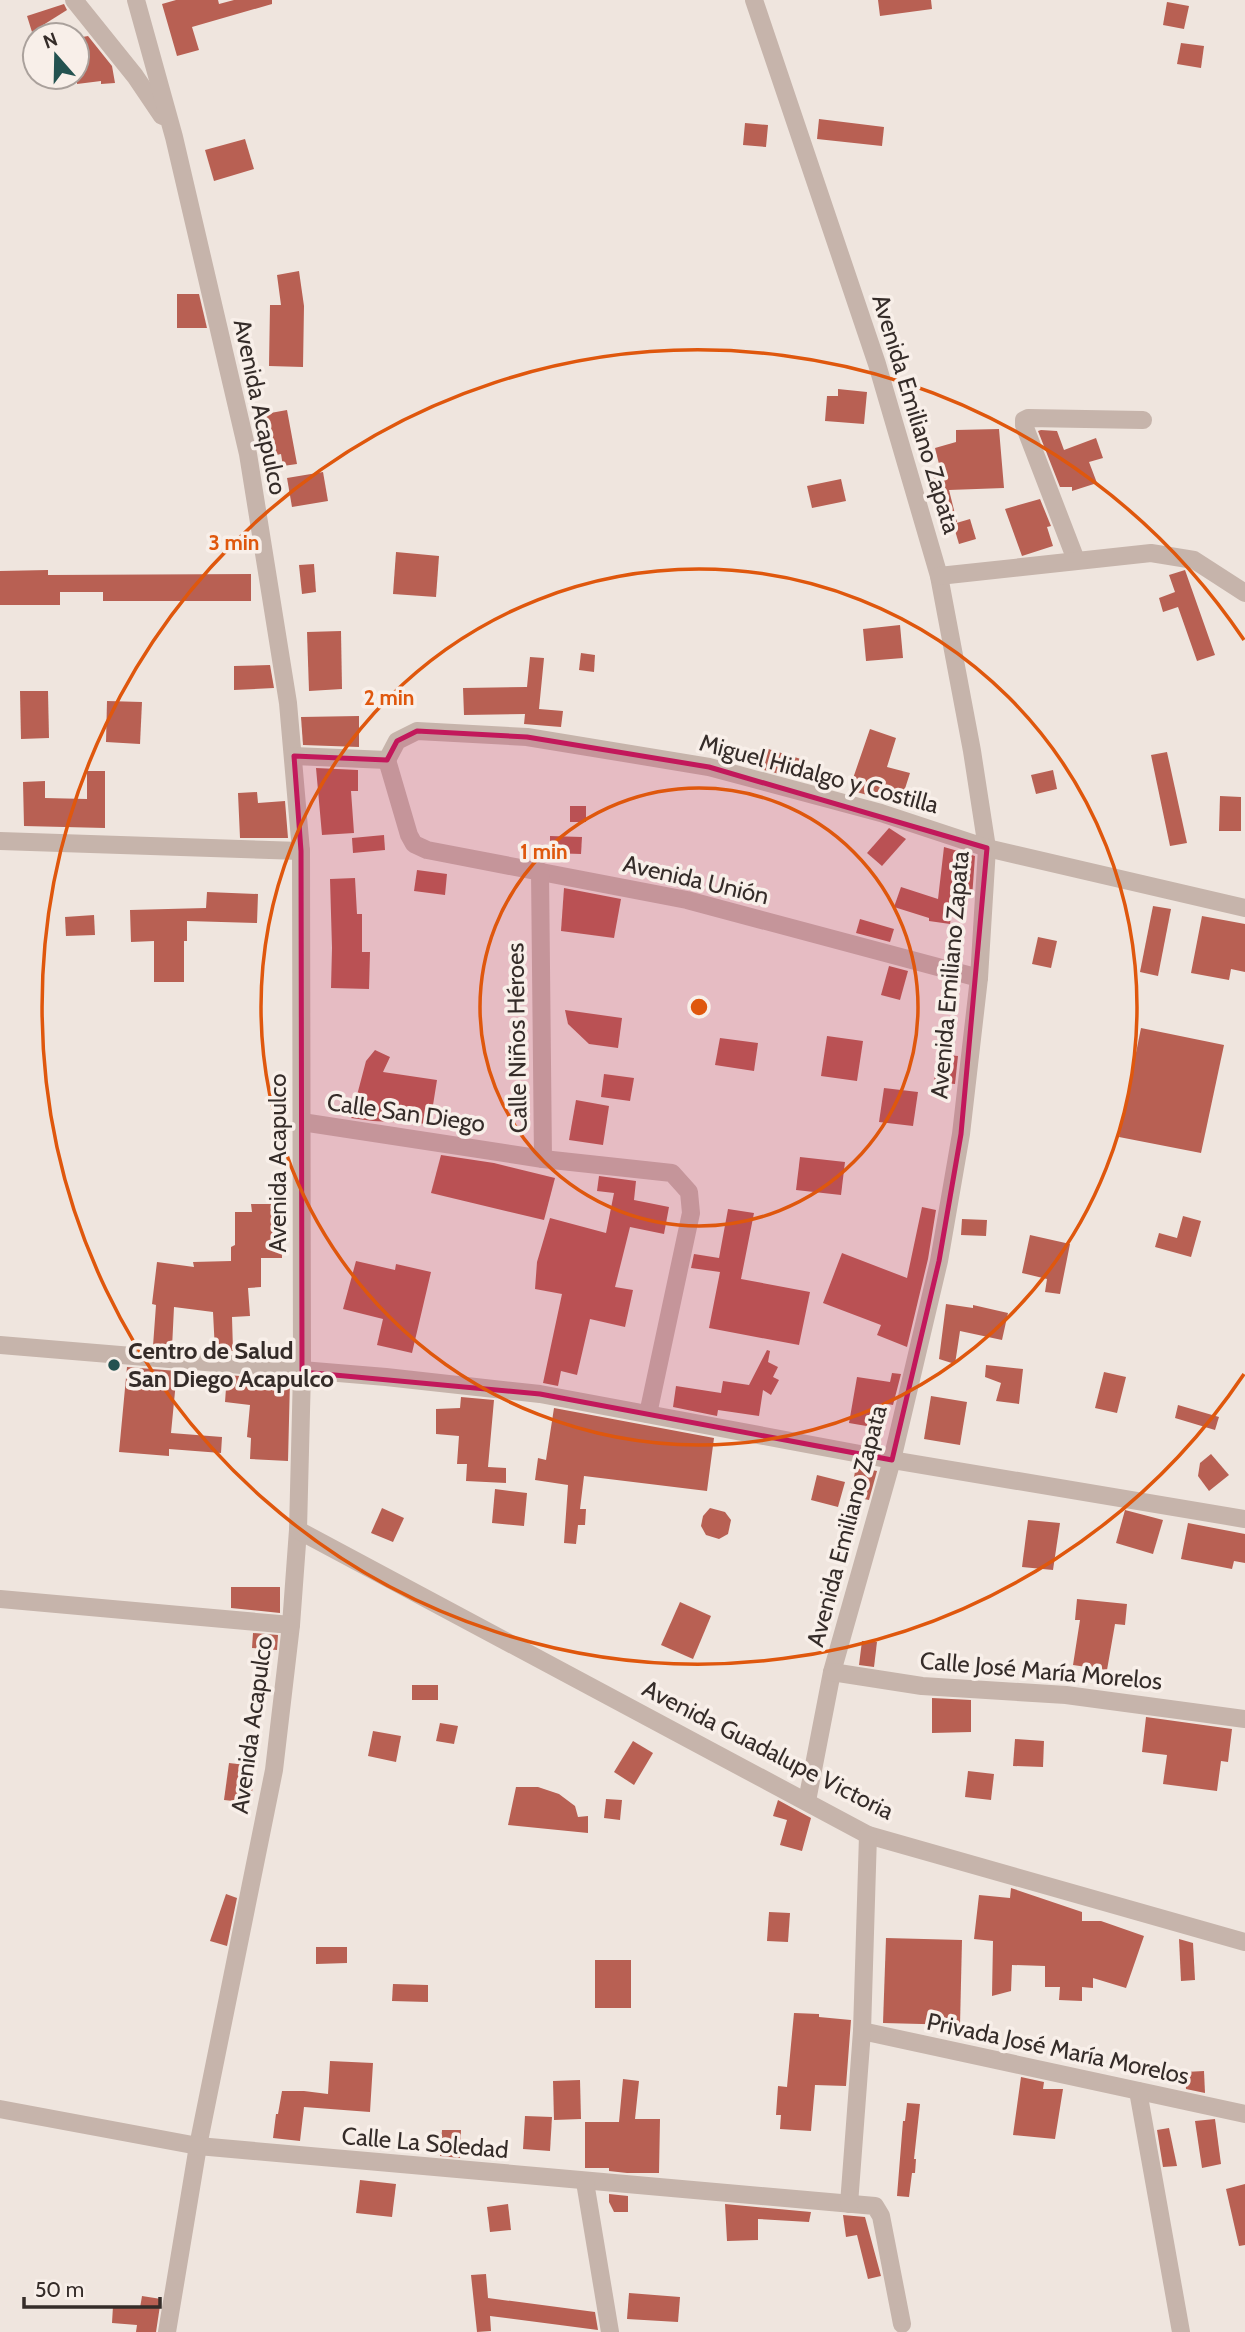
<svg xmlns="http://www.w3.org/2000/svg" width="1245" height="2332" viewBox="0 0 1245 2332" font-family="Cabin,sans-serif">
	<rect width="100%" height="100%" fill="#efe5de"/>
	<g fill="#b86053">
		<polygon points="176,0 218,0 219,4 234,0 272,0 272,4 192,27 199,50 177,56 162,4"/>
		<polygon points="878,0 931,0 932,9 880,16"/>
		<polygon points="1167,2 1189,6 1184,29 1163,25"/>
		<polygon points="64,4 67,10 32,32 27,16"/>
		<polygon points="88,36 112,66 115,83 101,84 101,81 77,84 77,38"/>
		<polygon points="1181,43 1204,46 1201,68 1177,64"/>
		<polygon points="819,119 884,127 882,146 817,139"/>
		<polygon points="745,123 768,125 766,147 743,145"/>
		<polygon points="245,139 254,169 214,181 205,150"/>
		<polygon points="299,271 304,306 303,367 269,366 270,305 281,305 277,275"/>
		<polygon points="177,294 199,294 207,328 177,328"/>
		<polygon points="838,389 867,392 864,424 825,421 827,396 838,396"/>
		<polygon points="287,410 297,464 283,466 281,454 272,456 265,414"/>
		<polygon points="999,429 1004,488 949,490 957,522 942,526 928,471 940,468 935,448 956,442 956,430"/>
		<polygon points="1041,430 1057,431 1064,450 1096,438 1103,458 1089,462 1097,483 1072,491 1072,487 1060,487 1038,431"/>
		<polygon points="323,472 328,501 292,507 287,478"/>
		<polygon points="841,479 846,501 812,508 807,486"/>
		<polygon points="1040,499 1051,526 1047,527 1053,546 1022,556 1005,509"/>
		<polygon points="970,519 976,539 959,544 953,524"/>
		<polygon points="396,552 439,556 436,597 393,594"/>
		<polygon points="314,564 316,592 302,594 299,565"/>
		<polygon points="48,570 48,575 251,574 251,601 103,601 103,592 60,592 60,605 0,605 0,571"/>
		<polygon points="1185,570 1215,655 1197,661 1178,607 1163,612 1159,598 1175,592 1169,575"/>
		<polygon points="900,625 903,658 866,661 863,629"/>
		<polygon points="341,631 342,689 309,691 307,632"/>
		<polygon points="581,653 595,655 594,672 579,670"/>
		<polygon points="530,657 544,658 539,709 563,711 561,727 524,724 525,714 464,715 463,688 527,687"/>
		<polygon points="270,665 274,688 234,690 234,666"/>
		<polygon points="20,691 48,691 49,738 21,739"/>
		<polygon points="107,701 142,702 140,744 106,742"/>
		<polygon points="359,716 359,747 303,745 301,717"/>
		<polygon points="870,729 896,738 887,767 910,773 902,798 884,793 882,799 849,790"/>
		<polygon points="762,747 804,760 799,779 756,768"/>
		<polygon points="1167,752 1187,843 1170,846 1151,755"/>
		<polygon points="316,768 358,770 358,791 351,791 354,833 322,835"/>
		<polygon points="1053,770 1057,789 1036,794 1031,775"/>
		<polygon points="87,771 105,771 105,828 24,826 23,782 45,781 45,798 87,799"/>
		<polygon points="257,792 258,803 285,801 288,838 240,838 238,793"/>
		<polygon points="1220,796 1241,797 1241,831 1219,831"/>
		<rect x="570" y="806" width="16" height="16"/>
		<polygon points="889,828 906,839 882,866 867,853"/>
		<polygon points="384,835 385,850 353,853 352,838"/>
		<polygon points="550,836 582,837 581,854 550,853"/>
		<polygon points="944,847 975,856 972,898 954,895 950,924 929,921 929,918 894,907 901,887 938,899"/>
		<polygon points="417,870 447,874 445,895 414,891"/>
		<polygon points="355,878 357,914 362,914 362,952 370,952 369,989 331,988 332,948 330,879"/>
		<polygon points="564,888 621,899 614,938 561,931"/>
		<polygon points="207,892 258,894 257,923 187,921 187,941 184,941 184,982 154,982 154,941 131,942 130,910 206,908"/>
		<polygon points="1153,906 1171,909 1158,976 1140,972"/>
		<polygon points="94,915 95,935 66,936 65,917"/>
		<polygon points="1202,916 1245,924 1245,972 1231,969 1229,980 1191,973"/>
		<polygon points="860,919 894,929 890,942 856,933"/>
		<polygon points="1038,937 1057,941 1051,968 1032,964"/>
		<polygon points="889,966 908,971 900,1000 881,995"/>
		<polygon points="565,1010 622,1018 618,1048 589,1044 568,1024"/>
		<polygon points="1141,1028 1224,1045 1201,1153 1119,1137"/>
		<polygon points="827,1036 863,1041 857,1081 821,1076"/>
		<polygon points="720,1038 758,1043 754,1071 715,1065"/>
		<polygon points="375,1050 390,1057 383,1072 437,1080 430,1124 373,1121 351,1118 366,1061"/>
		<polygon points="937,1054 958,1056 955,1084 934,1082"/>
		<polygon points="604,1074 634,1078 630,1101 601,1097"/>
		<polygon points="884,1088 918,1092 913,1126 879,1122"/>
		<polygon points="576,1100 609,1106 603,1145 569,1140"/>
		<polygon points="441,1155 494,1163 555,1178 544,1220 431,1193"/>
		<polygon points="800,1157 845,1162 841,1195 796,1190"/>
		<polygon points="599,1176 636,1181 634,1200 669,1207 664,1234 630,1227 615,1287 633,1290 625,1327 590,1319 577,1375 561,1371 558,1386 543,1383 562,1294 535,1289 537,1262 550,1218 606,1233 614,1193 597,1191"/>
		<polygon points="251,1204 281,1204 282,1258 261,1258 261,1287 248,1288 250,1316 232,1317 233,1351 215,1351 213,1312 174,1307 172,1348 153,1346 156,1305 152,1304 157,1262 194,1267 193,1262 231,1261 231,1247 235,1245 235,1212 252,1212"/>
		<polygon points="922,1207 936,1210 928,1259 907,1347 877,1335 881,1325 823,1303 842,1253 907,1278"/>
		<polygon points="728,1209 754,1213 741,1279 810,1292 799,1345 709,1328 720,1272 691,1268 694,1254 719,1258"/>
		<polygon points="1183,1216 1201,1221 1191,1257 1155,1247 1159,1233 1177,1238"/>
		<polygon points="962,1219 987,1220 986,1236 961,1235"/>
		<polygon points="1030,1235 1070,1244 1060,1294 1045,1292 1047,1279 1022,1273"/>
		<polygon points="356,1261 395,1270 396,1264 431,1272 412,1353 377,1345 383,1319 343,1309"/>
		<polygon points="946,1304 973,1308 973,1305 1008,1313 1002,1340 960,1331 955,1364 939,1359"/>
		<polygon points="767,1350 770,1351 768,1362 778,1367 773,1377 779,1380 771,1395 763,1390 759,1416 718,1410 717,1416 673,1407 676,1386 721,1393 723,1381 749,1385"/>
		<polygon points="986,1365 1023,1369 1019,1404 996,1401 1001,1383 985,1377"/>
		<polygon points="127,1367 177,1371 171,1433 222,1437 221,1453 169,1449 169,1456 119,1452"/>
		<polygon points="1104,1372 1126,1377 1117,1413 1095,1408"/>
		<polygon points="892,1373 901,1374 893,1405 882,1403 878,1428 849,1423 857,1377 890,1382"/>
		<polygon points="227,1375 290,1380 288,1461 250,1459 251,1438 247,1437 250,1405 225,1402"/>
		<polygon points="931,1396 967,1402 960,1445 924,1439"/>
		<polygon points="461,1397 494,1400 488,1467 506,1468 506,1483 466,1481 467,1464 457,1464 459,1436 436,1434 436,1409 460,1408"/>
		<polygon points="1178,1405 1219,1417 1215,1430 1175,1418"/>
		<polygon points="554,1408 714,1438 707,1491 584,1476 580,1509 586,1509 585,1525 578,1525 576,1544 564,1543 568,1485 535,1480 538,1458 546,1460"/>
		<polygon points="1211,1454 1229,1475 1209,1491 1198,1476 1200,1463"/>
		<polygon points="856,1467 877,1471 869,1500 850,1496"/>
		<polygon points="817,1475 845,1482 838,1507 811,1500"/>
		<polygon points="495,1489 527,1493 524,1526 492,1523"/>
		<polygon points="382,1508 404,1518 393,1542 371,1533"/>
		<polygon points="710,1508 725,1512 731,1520 728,1534 719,1539 706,1535 701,1526 703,1516"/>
		<polygon points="1125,1510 1163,1520 1153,1554 1116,1543"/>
		<polygon points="1028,1520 1060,1523 1053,1570 1022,1567"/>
		<polygon points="1188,1523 1245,1534 1245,1563 1234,1561 1232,1569 1181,1559"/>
		<polygon points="231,1587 280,1587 280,1613 231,1608"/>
		<polygon points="1077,1599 1127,1604 1125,1625 1115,1624 1107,1670 1073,1665 1080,1620 1075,1620"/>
		<polygon points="680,1602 711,1616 693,1659 661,1645"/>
		<polygon points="253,1633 278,1635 277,1650 252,1648"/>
		<polygon points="862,1641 877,1642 874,1667 859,1665"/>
		<rect x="412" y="1685" width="26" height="15"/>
		<polygon points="932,1698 971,1700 971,1732 932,1733"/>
		<polygon points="1146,1717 1232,1729 1228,1762 1221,1761 1217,1791 1163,1784 1167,1755 1142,1752"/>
		<polygon points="440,1723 458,1726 454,1744 436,1741"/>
		<polygon points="373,1731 401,1736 396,1762 368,1756"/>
		<polygon points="1015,1739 1044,1741 1043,1767 1013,1766"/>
		<polygon points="633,1741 653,1753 634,1785 614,1772"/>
		<polygon points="229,1763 255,1766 251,1803 224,1800"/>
		<polygon points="968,1771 994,1774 991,1800 965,1797"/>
		<polygon points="516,1787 538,1787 559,1794 575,1806 578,1817 588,1816 588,1833 508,1825"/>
		<polygon points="606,1799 622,1800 620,1820 604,1818"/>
		<polygon points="778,1800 811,1818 802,1851 780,1845 787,1820 773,1816"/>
		<polygon points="1011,1888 1082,1912 1082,1921 1101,1921 1144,1936 1126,1988 1093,1978 1093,1988 1082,1987 1082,2001 1059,2000 1060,1987 1045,1987 1045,1966 1012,1965 1011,1991 992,1996 993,1941 974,1939 979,1895 1010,1898"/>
		<polygon points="226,1894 237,1898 227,1946 210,1941"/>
		<polygon points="769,1912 790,1913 788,1942 767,1941"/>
		<polygon points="886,1938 962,1940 960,2025 883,2023"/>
		<polygon points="1179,1939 1193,1943 1195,1980 1181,1981"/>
		<polygon points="316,1947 347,1947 347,1963 316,1964"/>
		<rect x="595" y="1960" width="36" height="48"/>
		<polygon points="393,1984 428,1985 428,2002 392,2001"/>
		<polygon points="794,2013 819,2014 819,2017 851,2020 846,2086 815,2085 811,2131 780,2129 781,2115 776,2115 778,2086 787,2087"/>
		<polygon points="330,2061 373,2063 370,2112 304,2107 300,2141 273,2138 276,2114 278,2114 282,2091 304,2091 328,2094"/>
		<polygon points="1204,2071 1205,2093 1186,2089 1185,2072"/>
		<polygon points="1021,2077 1044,2082 1043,2089 1063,2089 1055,2139 1013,2135"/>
		<polygon points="623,2079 639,2081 635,2119 660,2119 659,2173 627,2173 609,2171 609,2168 585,2168 585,2122 619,2122"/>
		<polygon points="580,2080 581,2119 554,2120 553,2081"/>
		<polygon points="907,2103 920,2104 914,2159 916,2159 915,2173 912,2173 909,2197 897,2196 903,2121 905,2121"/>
		<polygon points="525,2116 552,2117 550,2151 523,2149"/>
		<polygon points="1215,2119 1221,2164 1202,2168 1195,2121"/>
		<polygon points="1169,2128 1177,2166 1163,2167 1157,2130"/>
		<polygon points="442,2130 461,2130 460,2158 440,2156"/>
		<polygon points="360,2180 396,2184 392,2217 356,2213"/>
		<polygon points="1245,2184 1245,2245 1239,2246 1226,2189"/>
		<polygon points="609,2194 628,2196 628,2212 614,2212 609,2202"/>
		<polygon points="508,2204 511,2230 490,2232 487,2207"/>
		<polygon points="725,2204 811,2212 809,2222 758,2219 758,2240 727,2241"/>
		<polygon points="843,2215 865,2217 881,2276 868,2279 857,2235 846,2237"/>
		<polygon points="486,2274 488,2298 595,2312 598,2330 490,2316 491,2331 477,2332 471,2275"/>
		<polygon points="629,2293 680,2297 678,2322 627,2319"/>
		<polygon points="142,2296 161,2299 156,2332 136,2332 137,2325 112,2323 113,2306 140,2308"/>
	</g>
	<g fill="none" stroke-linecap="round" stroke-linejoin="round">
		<g stroke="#c6b4ab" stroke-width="18">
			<polyline points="74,0 135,76 162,116"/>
			<polyline points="136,0 174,137 248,454 288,703 301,851 302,1372 298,1530 291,1625 274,1770 198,2146 167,2332"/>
			<polyline points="754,0 877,364 939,576 972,751 987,848 979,978 961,1134 939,1261 892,1460 832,1672 807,1801"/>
			<polyline points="1076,560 1024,425 1024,420 1028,418 1143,420"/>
			<polyline points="939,576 1151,553 1194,560 1245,593"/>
			<polyline points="294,756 387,760"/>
			<polyline points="387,760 397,741 417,731 527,737 709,767 881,813 987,848 1245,908"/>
			<polyline points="387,760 409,835 414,844 427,850 687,900 979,978"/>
			<polyline points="0,841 301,851"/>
			<polyline points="540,871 543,1159"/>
			<polyline points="302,1122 543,1159 672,1173 689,1192 691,1213 648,1414"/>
			<polyline points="0,1345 386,1377 540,1394 892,1460 1245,1519"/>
			<polyline points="298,1530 868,1835 1245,1942"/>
			<polyline points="0,1599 291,1625"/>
			<polyline points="832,1672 922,1686 1066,1695 1245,1719"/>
			<polyline points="862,2031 1245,2114"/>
			<polyline points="1138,2091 1181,2332"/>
			<polyline points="0,2109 198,2146 875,2206 881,2216 902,2324"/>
			<polyline points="585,2182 610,2332"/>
			<polyline points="849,2204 862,2031 868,1835"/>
		</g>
	</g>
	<path fill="#c2185b" fill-opacity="0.2" stroke="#c2185b" stroke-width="5" stroke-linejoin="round" d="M417,731L527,737L709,767L987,848L961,1134L939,1261L892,1460L540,1394L302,1372L301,851L294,756L387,760L397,741Z"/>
	<g fill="none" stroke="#df570d" stroke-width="3.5">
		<circle cx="699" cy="1007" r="219"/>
		<circle cx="699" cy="1007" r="438"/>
		<path d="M1244 1374A657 657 0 1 1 1244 640"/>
	</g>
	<circle fill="#235250" stroke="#f8efe9" stroke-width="2.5" cx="114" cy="1365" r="7"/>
	<g text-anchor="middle" stroke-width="7" stroke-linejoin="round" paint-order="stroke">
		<g font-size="24" fill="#352c29" stroke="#f8efe9">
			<text transform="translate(260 407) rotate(78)" y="8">Avenida Acapulco</text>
			<text transform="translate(916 414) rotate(73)" y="8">Avenida Emiliano Zapata</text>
			<text transform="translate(819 774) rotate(15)" y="8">Miguel Hidalgo y Costilla</text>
			<text transform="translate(696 880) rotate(13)" y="8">Avenida Unión</text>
			<text transform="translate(950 975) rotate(-85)" y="8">Avenida Emiliano Zapata</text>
			<text transform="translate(517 1038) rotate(-91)" y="8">Calle Niños Héroes</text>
			<text transform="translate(406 1113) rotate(8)" y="8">Calle San Diego</text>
			<text transform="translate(278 1163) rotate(-90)" y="8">Avenida Acapulco</text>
			<text transform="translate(847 1526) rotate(-75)" y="8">Avenida Emiliano Zapata</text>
			<text transform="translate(1041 1671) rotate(5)" y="8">Calle José María Morelos</text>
			<text transform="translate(252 1725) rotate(-82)" y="8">Avenida Acapulco</text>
			<text transform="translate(768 1750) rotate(27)" y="8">Avenida Guadalupe Victoria</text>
			<text transform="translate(1058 2049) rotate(12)" y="8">Privada José María Morelos</text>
			<text transform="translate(425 2143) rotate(5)" y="8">Calle La Soledad</text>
		</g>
		<g font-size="24" font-weight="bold" fill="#352c29" stroke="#f8efe9" text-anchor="start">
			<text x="128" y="1359">Centro de Salud<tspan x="128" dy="28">San Diego Acapulco</tspan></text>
		</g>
	</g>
	<circle cx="699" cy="1007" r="10" fill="#df570d" stroke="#f8efe9" stroke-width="3.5"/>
	<g font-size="21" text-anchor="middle" font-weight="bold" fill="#df570d" stroke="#f8efe9" stroke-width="7" stroke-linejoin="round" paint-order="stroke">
		<text x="234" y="550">3 min</text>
		<text x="389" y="705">2 min</text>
		<text x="544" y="859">1 min</text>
	</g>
	<g transform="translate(56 56) rotate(340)"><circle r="33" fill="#f8efe9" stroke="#aaa19c" stroke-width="2"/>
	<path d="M0-5L12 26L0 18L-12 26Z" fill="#235250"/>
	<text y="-10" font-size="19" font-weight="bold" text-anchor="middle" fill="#352c29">N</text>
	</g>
	<path d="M24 2297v10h136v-10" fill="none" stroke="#352c29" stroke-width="3.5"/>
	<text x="35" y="2297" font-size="21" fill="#352c29" stroke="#f8efe9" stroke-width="5" paint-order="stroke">50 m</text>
</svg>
